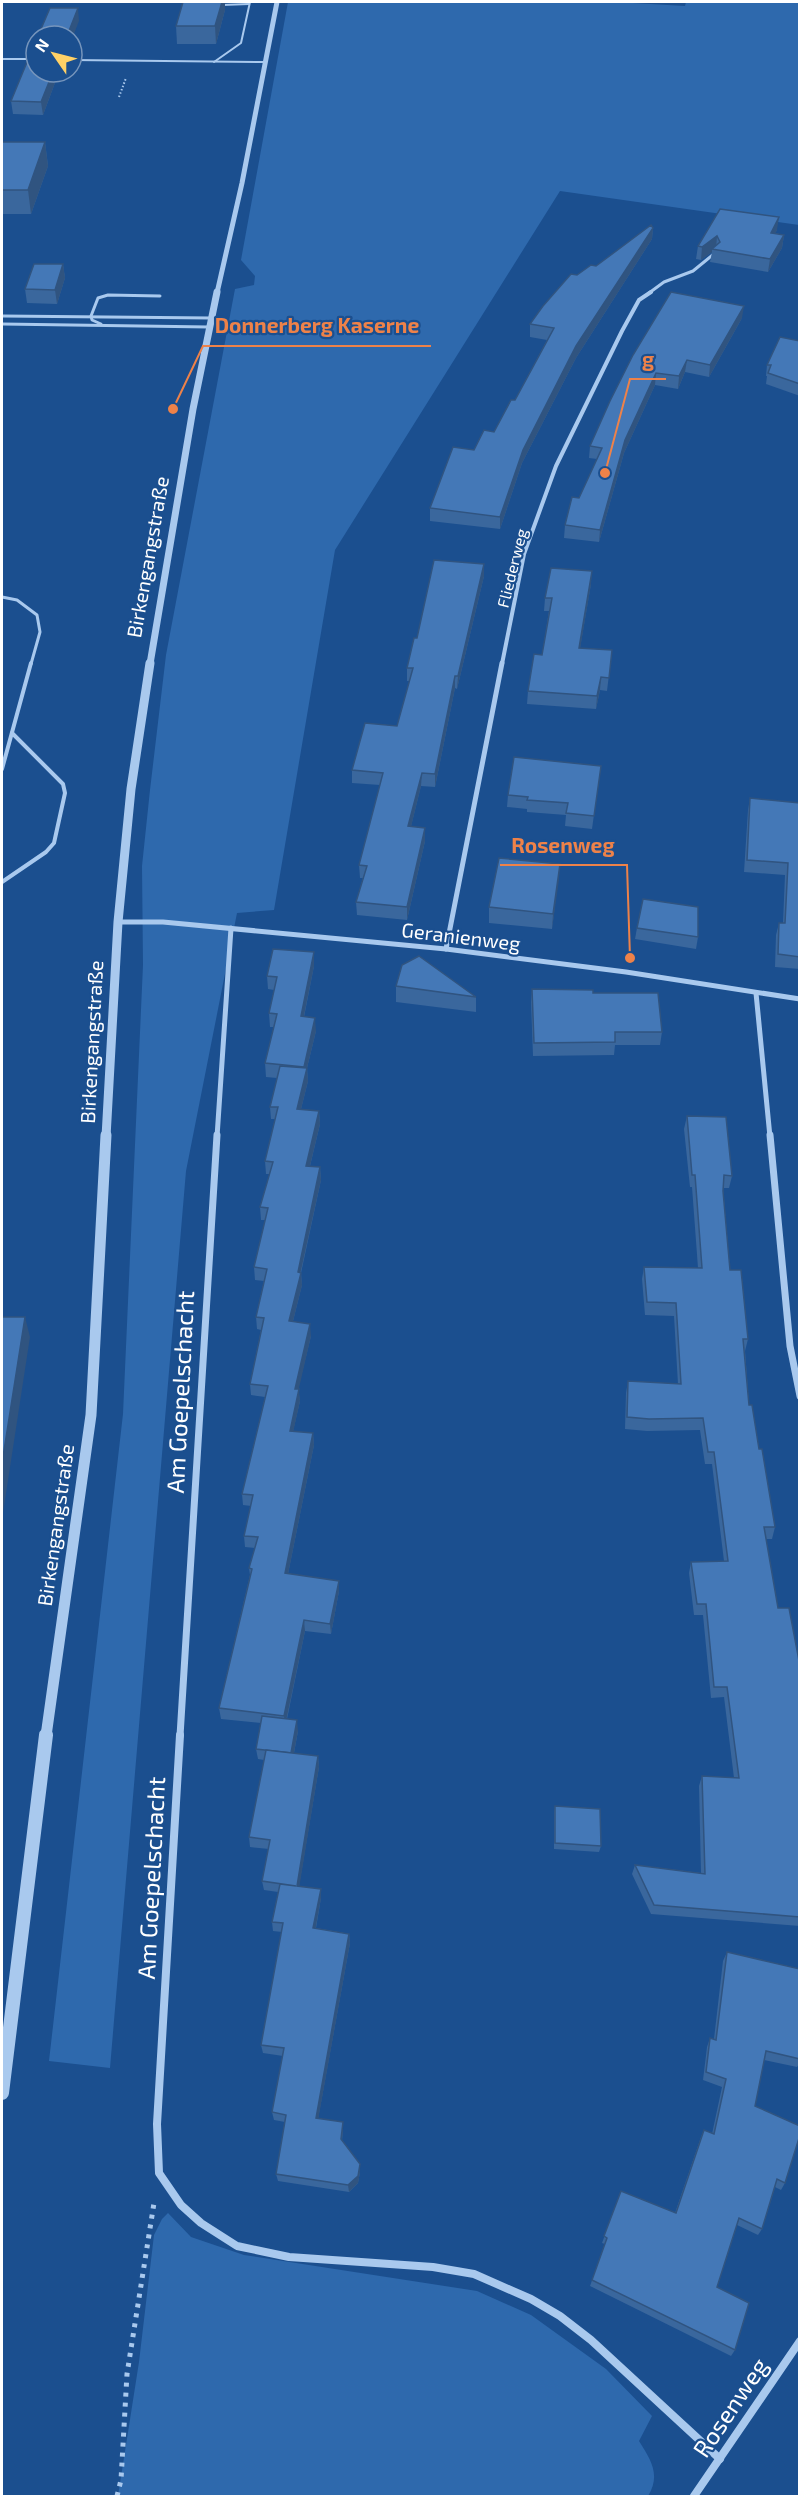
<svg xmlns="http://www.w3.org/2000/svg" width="801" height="2498" viewBox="0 0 801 2498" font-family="'Exo 2',sans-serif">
	<rect width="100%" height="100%" fill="#1b4f8f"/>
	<g fill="#2e69ad">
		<polygon points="288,2 616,2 685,6 686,2 799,2 799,225 560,191 335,550 274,910 237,913 186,1171 110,2068 49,2061 123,1414 143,965 142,866 150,790 166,655 235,289 254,285 255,276 241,260"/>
		<path d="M168,2213L191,2237L244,2255L477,2291L531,2315L606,2369L652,2416L639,2441C651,2460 661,2475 648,2496H118L139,2362L154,2235L162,2219Z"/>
	</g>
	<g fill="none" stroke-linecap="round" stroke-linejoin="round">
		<polyline stroke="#a9c9ee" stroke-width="2" stroke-dasharray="1.5 2" stroke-linecap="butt" points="119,97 126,78"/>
		<polyline stroke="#a9c9ee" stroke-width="5" stroke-dasharray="4 6" stroke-linecap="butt" points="117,2496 121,2480 127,2374 154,2203"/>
		<g stroke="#a9c9ee" stroke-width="2">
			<polyline points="222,5 249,4"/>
			<polyline points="2,59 36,59"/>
			<polyline points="72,60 266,62"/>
			<polyline points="214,62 241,43 250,2"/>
		</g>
		<g stroke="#a9c9ee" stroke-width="3">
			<polyline points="2,316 211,318"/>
			<polyline points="2,324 209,327"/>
			<polyline points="101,324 92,320 91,316 98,298 108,295 160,296"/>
			<polyline points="2,597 17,600 37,615 40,632 31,664"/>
		</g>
		<g stroke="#a9c9ee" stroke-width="4">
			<polyline points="2,769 31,663"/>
			<polyline points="2,882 46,852 54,843 65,793 63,784 12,733"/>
		</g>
		<polyline stroke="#a9c9ee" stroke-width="3" points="649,293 664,282 693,271 715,253"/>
		<polyline stroke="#a9c9ee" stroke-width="4" points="502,664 524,554 556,466 622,331 639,300 651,292"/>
		<g stroke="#a9c9ee" stroke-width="5">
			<polyline points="118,922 163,922 446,949 626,972 800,999"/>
			<polyline points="446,949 502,663"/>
			<polyline points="756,993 770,1137"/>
			<polyline points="217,1137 231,928"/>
		</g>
		<g stroke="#a9c9ee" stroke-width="7">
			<polyline points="770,1135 790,1346 800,1396"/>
			<polyline points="180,1736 217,1135"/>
		</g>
		<g stroke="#a9c9ee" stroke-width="8">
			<polyline points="180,1735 157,2124 159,2173 181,2205 201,2223 237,2246 289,2257 433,2267 474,2274 531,2299 560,2316 591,2340 720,2459"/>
			<polyline points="694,2496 800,2341"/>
		</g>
		<polyline stroke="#a9c9ee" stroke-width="5" points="217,293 242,183 277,2"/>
		<polyline stroke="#a9c9ee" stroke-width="7" points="150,664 193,409 217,292"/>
		<polyline stroke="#a9c9ee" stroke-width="9" points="106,1137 118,922 131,789 150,663"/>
		<polyline stroke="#a9c9ee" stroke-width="11" points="46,1736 91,1415 106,1135"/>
		<polyline stroke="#a9c9ee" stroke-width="14" points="2,2093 46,1735"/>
	</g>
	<g fill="#3a679d">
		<polygon points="225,10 216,44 177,44 176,26"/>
		<polygon points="36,40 36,72 59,72 43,115 13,114 11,101 36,48 35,43"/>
		<polygon points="2,142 45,142 48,166 31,214 2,214"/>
		<polygon points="720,209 777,230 775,233 784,235 782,248 768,272 710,262 712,252 701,260 696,259 698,246"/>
		<polygon points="653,228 652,239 576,358 522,463 500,529 430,521 430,508 494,432 515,400 547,340 530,337 530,324 577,275 596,266"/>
		<polygon points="63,264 65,278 57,304 27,303 25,289"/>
		<polygon points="742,318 709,377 685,372 678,389 655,385 624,453 599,542 564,538 565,525 579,498 597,459 589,458 590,446 610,401"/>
		<polygon points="800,341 800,396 766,384 767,376 766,376 767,365"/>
		<polygon points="484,576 457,689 455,688 435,787 421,786 411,826 425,841 407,920 357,915 356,902 363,878 360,878 359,865 380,785 352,783 352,770 397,726 410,681 407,681 407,668 417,638"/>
		<polygon points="591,584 580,648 612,650 607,691 600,690 596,709 527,704 528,691 542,655 549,611 544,611 545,598"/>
		<polygon points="599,778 592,829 565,826 566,815 527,812 527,809 507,807 508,795"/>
		<polygon points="750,798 800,803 800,969 775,967 776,935 779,923 783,923 785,875 744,872 748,810"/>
		<polygon points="560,864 552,929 489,923 489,907"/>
		<polygon points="637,928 698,937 696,949 635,939"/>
		<polygon points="314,966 304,1017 316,1031 307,1068 308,1081 301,1109 319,1111 320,1124 310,1166 320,1167 321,1180 301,1273 302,1285 293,1321 311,1336 298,1389 300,1401 293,1431 313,1433 314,1445 288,1574 339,1591 331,1634 305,1631 287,1719 298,1731 294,1753 318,1756 319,1767 299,1886 321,1898 316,1928 349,1934 350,1943 318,2119 343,2130 342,2141 360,2164 360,2172 358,2183 349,2192 278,2181 276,2174 285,2122 274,2120 272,2112 283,2056 263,2053 261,2045 282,1932 273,1931 272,1922 278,1892 264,1890 262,1881 269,1849 250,1847 249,1837 264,1760 258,1759 256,1749 261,1723 221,1719 219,1708 250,1575 249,1568 255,1548 245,1547 244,1536 251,1506 243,1505 242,1494 265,1397 251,1395 250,1384 261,1330 257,1329 256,1317 264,1281 255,1280 254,1267 266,1220 261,1220 260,1207 270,1174 266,1174 265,1161 275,1119 271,1119 270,1107 277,1078 266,1077 265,1063 274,1027 270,1027 269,1013 274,990 268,989 267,976"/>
		<polygon points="396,986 476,997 476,1012 396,1002"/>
		<polygon points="532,989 593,993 662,1032 660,1045 615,1045 614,1055 533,1056 531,1002"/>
		<polygon points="687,1116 732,1176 729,1188 723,1188 730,1270 748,1339 745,1351 749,1405 775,1527 772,1539 766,1539 778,1608 800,1666 800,1926 651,1914 632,1874 635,1865 701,1873 699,1786 702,1776 734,1778 724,1697 711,1698 703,1615 694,1615 689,1573 691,1562 724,1561 712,1464 705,1464 700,1430 647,1431 625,1429 626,1393 628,1381 678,1384 674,1316 645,1315 642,1279 644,1267 698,1268 692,1187 690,1187 684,1129"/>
		<polygon points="555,1806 601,1846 599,1852 554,1849 554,1812"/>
		<polygon points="727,1952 800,1969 800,2063 797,2067 764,2060 755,2106 785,2183 781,2190 775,2187 762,2229 758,2235 737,2225 717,2287 735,2350 731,2356 590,2286 605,2244 602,2243 621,2191 675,2213 701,2137 704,2130 712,2134 722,2087 703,2080 707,2047 710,2038 714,2039 723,1961"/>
	</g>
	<g fill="#305480">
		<polygon points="222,2 225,2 225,10 216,44 215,26"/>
		<polygon points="78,8 79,21 72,39 72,36 67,36"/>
		<polygon points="53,72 59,72 43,115 41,102"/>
		<polygon points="45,142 48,166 31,214 28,190"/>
		<polygon points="779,217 777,230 770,246 771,233"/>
		<polygon points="653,228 652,239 576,358 522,463 500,529 500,517 523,450 576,346"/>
		<polygon points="784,235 782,248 768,272 770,259"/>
		<polygon points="717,236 716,249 712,249 712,252 701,260 702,247"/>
		<polygon points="63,264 65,278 57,304 55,290"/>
		<polygon points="744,306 742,318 709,377 710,365"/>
		<polygon points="687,360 685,372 678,389 679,376"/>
		<polygon points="656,373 655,385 624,453 599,542 600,530 625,440"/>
		<polygon points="484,564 484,576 457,689 458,676"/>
		<polygon points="592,571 591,584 578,661 579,648"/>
		<polygon points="455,676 455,688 435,787 435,774"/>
		<polygon points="601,677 600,690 596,709 597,696"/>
		<polygon points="422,773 421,786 408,839 408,826"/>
		<polygon points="425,828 425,841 407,920 407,907"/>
		<polygon points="560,864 559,880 552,929 553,914"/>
		<polygon points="314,952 314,966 301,1030 301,1016"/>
		<polygon points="315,1018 316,1031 305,1076 307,1068 308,1081 298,1121 297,1109 304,1067"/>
		<polygon points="319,1111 320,1124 307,1178 306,1166"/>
		<polygon points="320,1167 321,1180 298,1284 298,1272"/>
		<polygon points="301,1273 302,1285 290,1333 289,1321"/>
		<polygon points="25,1317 30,1337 3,1513 2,1509 2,1463"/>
		<polygon points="310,1324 311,1336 296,1401 295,1389"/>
		<polygon points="299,1389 300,1401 291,1442 290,1431"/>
		<polygon points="313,1433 314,1445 286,1584 285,1573"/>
		<polygon points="339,1581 339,1591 331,1634 330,1624"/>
		<polygon points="304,1620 305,1631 285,1726 284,1716"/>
		<polygon points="297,1720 298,1731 292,1763 291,1753"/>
		<polygon points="318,1756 319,1767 298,1895 297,1886"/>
		<polygon points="321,1889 321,1898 314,1937 313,1928"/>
		<polygon points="349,1934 350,1943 317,2126 316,2118"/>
		<polygon points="343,2122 343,2130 341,2147 341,2139"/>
		<polygon points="360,2164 360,2172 358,2183 349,2192 348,2185"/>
	</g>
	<g fill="#4478b7" stroke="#305480" stroke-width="1.5">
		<polygon points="183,2 222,2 215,26 176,26"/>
		<polygon points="50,8 78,8 67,36 38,36"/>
		<polygon points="36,48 36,72 53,72 41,102 11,101 32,50"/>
		<polygon points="2,142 45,142 28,190 2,190"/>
		<polygon points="720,209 779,217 771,233 784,235 770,259 712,249 720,242 717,236 702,247 698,246"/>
		<polygon points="651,225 653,228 576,346 523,450 500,517 430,508 453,447 474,450 484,430 494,432 511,400 515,400 554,328 530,324 543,306 571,274 577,275 591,265 596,266"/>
		<polygon points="34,264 63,264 55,290 25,289"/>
		<polygon points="671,292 744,306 710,365 687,360 679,376 656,373 625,440 600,530 565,525 572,497 579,498 602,448 590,446 610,401 633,355"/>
		<polygon points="780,337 800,341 800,384 768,373 771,365 767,365"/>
		<polygon points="434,560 484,564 458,676 455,676 435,774 422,773 408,826 425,828 407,907 356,902 367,866 359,865 383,773 352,770 365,723 397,726 413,668 407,668 414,638 417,638"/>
		<polygon points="551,568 592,571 579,648 612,650 609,678 601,677 597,696 528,691 534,654 542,655 552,598 545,598"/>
		<polygon points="514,757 601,766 594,816 566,813 568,803 527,800 528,797 508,795"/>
		<polygon points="750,798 800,803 800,957 778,954 779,923 785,923 788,863 747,860"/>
		<polygon points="499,858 560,864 553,914 489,907"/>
		<polygon points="643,899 698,907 698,937 637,928"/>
		<polygon points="273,949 314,952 301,1016 315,1018 304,1067 265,1063 277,1014 269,1013 277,977 267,976"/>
		<polygon points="419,956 476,997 396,986 402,965"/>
		<polygon points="532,989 593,990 593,993 658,993 662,1032 615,1032 615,1042 534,1043"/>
		<polygon points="280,1066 307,1068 297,1109 319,1111 306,1166 320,1167 298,1272 301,1273 289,1321 310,1324 295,1389 299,1389 290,1431 313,1433 285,1573 339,1581 330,1624 304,1620 284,1716 219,1708 252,1569 249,1568 258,1537 244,1536 253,1495 242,1494 268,1386 250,1384 264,1318 256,1317 267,1269 254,1267 268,1208 260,1207 273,1162 265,1161 278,1107 270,1107"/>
		<polygon points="687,1116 726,1117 732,1176 724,1175 723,1191 730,1270 741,1270 748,1339 743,1339 749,1405 752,1405 759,1449 762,1449 775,1527 764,1527 778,1608 789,1608 800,1666 800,1917 654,1905 635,1865 705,1874 702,1776 739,1778 727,1687 714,1687 706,1604 697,1604 691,1562 728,1561 714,1452 708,1452 703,1418 649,1419 627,1417 628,1381 681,1384 676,1303 647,1302 644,1267 702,1268 695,1175 692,1175"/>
		<polygon points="2,1317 25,1317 2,1463"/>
		<polygon points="262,1716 297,1720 291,1753 256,1749"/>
		<polygon points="266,1750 318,1756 297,1886 321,1889 313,1928 349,1934 316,2118 343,2122 341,2139 360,2164 358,2176 348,2185 276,2174 286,2115 272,2112 284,2048 261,2045 283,1923 272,1922 280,1884 296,1886 262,1881 270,1840 249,1837"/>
		<polygon points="555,1806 600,1809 601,1846 555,1843"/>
		<polygon points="727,1952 800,1969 800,2059 766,2051 755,2106 800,2126 800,2135 785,2183 777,2179 762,2229 739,2218 717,2287 749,2303 735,2350 592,2280 607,2238 604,2236 621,2191 676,2213 704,2130 714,2134 726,2079 706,2072 710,2038 716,2040"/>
	</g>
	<g text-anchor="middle" stroke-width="4.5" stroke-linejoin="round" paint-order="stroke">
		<g font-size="16" fill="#fff" stroke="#1b4f8f">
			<text transform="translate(512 568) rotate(-76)" y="6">Fliederweg</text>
		</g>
		<g font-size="20" fill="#fff" stroke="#1b4f8f">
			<text transform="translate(148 557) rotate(-80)" y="7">Birkengangstraße</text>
			<text transform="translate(461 937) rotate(7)" y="7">Geranienweg</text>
			<text transform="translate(92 1042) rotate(-87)" y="7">Birkengangstraße</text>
			<text transform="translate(56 1525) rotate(-82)" y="7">Birkengangstraße</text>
		</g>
		<g font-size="24" fill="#fff" stroke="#1b4f8f">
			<text transform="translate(181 1392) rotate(-87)" y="8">Am Goepelschacht</text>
			<text transform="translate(152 1878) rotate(-87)" y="8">Am Goepelschacht</text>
			<text transform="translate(731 2408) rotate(-56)" y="8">Rosenweg</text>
		</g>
	</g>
	<path fill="none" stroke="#ee8249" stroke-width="2" d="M173 409L203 346H431M605 473L630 379H666M630 958L627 865H500"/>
	<g fill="#ee8249" stroke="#1b4f8f" stroke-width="2">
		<circle cx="173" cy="409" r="6"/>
		<circle cx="605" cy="473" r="6"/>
		<circle cx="630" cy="958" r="6"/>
	</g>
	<g font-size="21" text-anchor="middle" font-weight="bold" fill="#ee8249" stroke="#1b4f8f" stroke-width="4.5" stroke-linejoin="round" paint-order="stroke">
		<text x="317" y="333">Donnerberg Kaserne</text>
		<text x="648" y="367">g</text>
		<text x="563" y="853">Rosenweg</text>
	</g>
	<rect width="801" height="2498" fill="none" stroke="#ffffff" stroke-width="6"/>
	<g transform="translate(54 54) rotate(305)"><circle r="28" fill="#1b4f8f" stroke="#7695bc" stroke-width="1.5"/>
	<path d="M0-4.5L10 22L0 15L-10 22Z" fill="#ffd166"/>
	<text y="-9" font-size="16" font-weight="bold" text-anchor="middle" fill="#ffffff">N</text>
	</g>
</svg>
